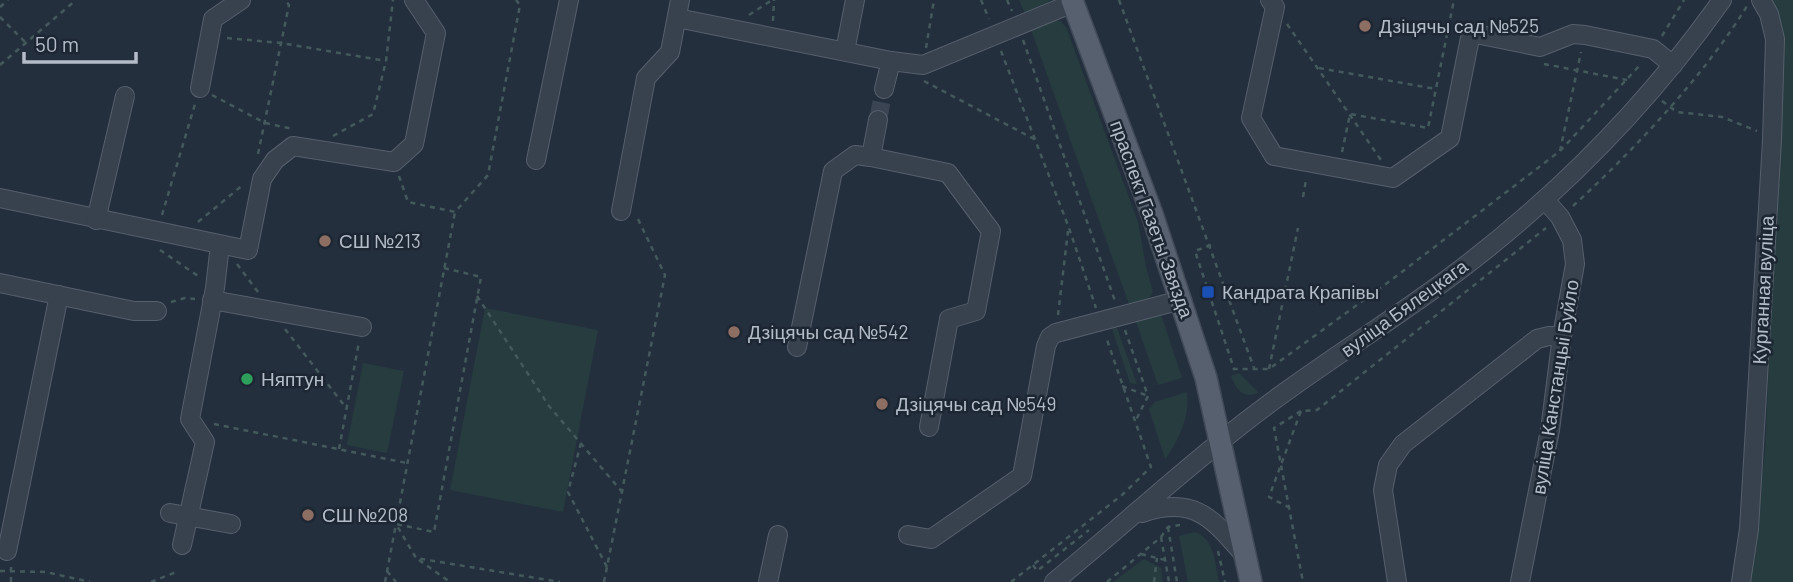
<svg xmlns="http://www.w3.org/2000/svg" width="1793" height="582" viewBox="0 0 1793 582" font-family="Barlow,sans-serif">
	<rect width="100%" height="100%" fill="#242f3e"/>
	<g fill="#263c3f">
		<polygon points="1019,0 1051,0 1026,16"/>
		<polygon points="1768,0 1793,0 1793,582 1748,582 1765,452 1781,82"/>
		<polygon points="1054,20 1060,21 1066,27 1138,222 1146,267 1153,292 1148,300 1130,307 1030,27"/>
		<polygon points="485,308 598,330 563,512 450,490"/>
		<polygon points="1159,315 1162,317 1182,378 1158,385 1135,319"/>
		<polygon points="1117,328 1137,384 1130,383 1112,329"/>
		<polygon points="363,363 404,371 387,453 347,445"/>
		<path d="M1239,373L1257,391L1258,393C1242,399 1236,389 1231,376Z"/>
		<path d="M1187,392C1190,416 1179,440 1165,459L1149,409L1155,402Z"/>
		<path d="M1195,532C1215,539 1215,564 1219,582H1188L1179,536Z"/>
		<polygon points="1144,559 1161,568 1163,582 1113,582"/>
	</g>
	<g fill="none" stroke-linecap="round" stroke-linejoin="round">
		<polyline stroke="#3a4453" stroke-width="18" stroke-dasharray="18 9" stroke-linecap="butt" points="878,120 884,89"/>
		<g stroke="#565f6c" stroke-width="20">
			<g id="minor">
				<polyline points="1270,0 1275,7 1251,118 1274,156 1393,178 1450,138 1471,33 1540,47 1573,34 1585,35 1653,49 1673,65"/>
				<polyline points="677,18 891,61 923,65 1073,3"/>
				<polyline points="845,51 855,0"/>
				<polyline points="200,88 213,19 241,0"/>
				<polyline points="884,89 891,61"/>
				<polyline points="871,157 948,173 991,231 976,311 949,319 929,427"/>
				<polyline points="536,160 569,0"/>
				<polyline points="0,198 248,250 262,179 275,160 293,146 394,162 414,144 436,33 414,0"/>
				<polyline points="621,211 646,78 670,52 680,0"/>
				<polyline points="96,220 125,96"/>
				<polyline points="0,283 134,311 157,311"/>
				<polyline points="212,300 362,327"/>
				<polyline points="797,347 833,171 855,155 871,157 878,120"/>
				<polyline points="170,513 231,524"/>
				<path d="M1142,513C1195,495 1213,519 1246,557"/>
				<polyline points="908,535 931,539 1022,476 1046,346 1050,337 1056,333 1181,300"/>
				<polyline points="182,545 205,442 190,419 215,288 220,245"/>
				<polyline points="7,551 59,295"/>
				<polyline points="768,582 778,535"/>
				<path d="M1054,582C1125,524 1192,461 1266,406C1330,358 1398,317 1461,269C1562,192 1649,103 1722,0"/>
				<polyline points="1397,582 1383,490 1388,465 1403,444 1537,339 1549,336 1562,336"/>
				<polyline points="1520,582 1550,430 1562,336 1575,264 1572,240 1560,217 1545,200"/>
				<polyline points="1741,582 1749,529 1772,140 1775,39 1769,14 1761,0"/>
			</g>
		</g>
		<g stroke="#414a57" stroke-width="24">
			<polyline id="major" points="1072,0 1152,214 1206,378 1251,582"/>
		</g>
		<g stroke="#44595c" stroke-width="2.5" stroke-dasharray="5 5" stroke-linecap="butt">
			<polyline points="981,0 989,19"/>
			<polyline points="1007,0 1012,11"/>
			<polyline points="1119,0 1254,368"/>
			<polyline points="0,7 8,0"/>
			<polyline points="749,15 772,0"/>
			<polyline points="0,17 25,42"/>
			<polyline points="773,21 774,0"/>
			<polyline points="1287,24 1381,160"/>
			<polyline points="1662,36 1684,0"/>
			<polyline points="227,38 281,43 386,61"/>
			<polyline points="1023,40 1115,301"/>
			<polyline points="926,48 934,0"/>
			<polyline points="1001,51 1069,228 1096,308"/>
			<polyline points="1544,64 1627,80"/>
			<polyline points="0,65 76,0"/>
			<polyline points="1319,68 1436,89"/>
			<polyline points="924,81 1036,140"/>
			<polyline points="212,95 265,123 293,129"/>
			<polyline points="1662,101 1677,112 1722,117 1757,131"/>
			<polyline points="333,136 373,114 386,61 393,0"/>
			<polyline points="1560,151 1581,52"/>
			<polyline points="1342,152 1350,114 1428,128 1454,0"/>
			<polyline points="258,154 289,5 285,0"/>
			<polyline points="399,176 408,202 455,212 488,175 520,5 516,0"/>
			<polyline points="1303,197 1306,180"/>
			<path d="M1573,206C1634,150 1704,76 1747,6"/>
			<polyline points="162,215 195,104"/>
			<polyline points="198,222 244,184"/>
			<polyline points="1211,245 1195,251 1234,369 1269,369 1390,281 1560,151 1641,64"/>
			<polyline points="160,250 201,278"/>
			<polyline points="237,264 258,292"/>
			<polyline points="444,268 481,277 434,532 396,524 416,558 560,582"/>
			<polyline points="477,296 549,406 623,493"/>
			<polyline points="171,302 185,298 195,299"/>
			<polyline points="1058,315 1068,231"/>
			<polyline points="285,329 347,409"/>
			<polyline points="1125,330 1148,396 1135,422"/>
			<polyline points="1269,369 1298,228"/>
			<polyline points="1122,386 1148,396"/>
			<polyline points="1301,411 1274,428 1303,582"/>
			<polyline points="214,424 407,463"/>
			<polyline points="581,443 568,492 608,569"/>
			<polyline points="339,449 359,342"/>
			<polyline points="1290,508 1269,497 1301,411 1317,410 1546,228"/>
			<polyline points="1168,527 1177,582"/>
			<polyline points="1161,537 1169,582"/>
			<polyline points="1218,551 1225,582"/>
			<polyline points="1141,554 1165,560"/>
			<polyline points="419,560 450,582"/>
			<polyline points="1033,565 1037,571 1089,530"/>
			<polyline points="0,571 46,572 90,582"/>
			<polyline points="387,571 396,582"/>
			<polyline points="11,582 11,565"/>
			<polyline points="151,582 176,572"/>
			<polyline points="385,582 455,212"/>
			<polyline points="604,582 665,275 637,217"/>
			<polyline points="1011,582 1122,495 1151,467 1106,337"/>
			<polyline points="1107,582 1161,537 1168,527 1180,525"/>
			<polyline points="1154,582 1157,558"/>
		</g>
		<use href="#minor" stroke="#38414e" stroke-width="18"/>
		<use href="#major" stroke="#56606e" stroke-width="21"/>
	</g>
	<g fill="#8d6e63" stroke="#1d2633" stroke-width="2.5">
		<circle cx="1365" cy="26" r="7"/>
		<circle cx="325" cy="241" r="7"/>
		<circle cx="734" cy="332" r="7"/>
		<circle cx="882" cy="404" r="7"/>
		<circle cx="308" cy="515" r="7"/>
	</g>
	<rect fill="#1a4fb4" stroke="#1d2633" stroke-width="2.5" x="1201" y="285" width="14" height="14" rx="3.5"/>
	<circle fill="#2e9e5b" stroke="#1d2633" stroke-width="2.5" cx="247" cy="379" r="7"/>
	<g text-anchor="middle" stroke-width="5" stroke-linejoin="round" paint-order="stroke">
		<g font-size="19" fill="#b4bcc9" stroke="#1d2633" text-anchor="start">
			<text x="1379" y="33">Дзіцячы сад №525</text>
			<text x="339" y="248">СШ №213</text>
			<text x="1222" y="299">Кандрата Крапівы</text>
			<text x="748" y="339">Дзіцячы сад №542</text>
			<text x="261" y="386">Няптун</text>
			<text x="896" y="411">Дзіцячы сад №549</text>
			<text x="322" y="522">СШ №208</text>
		</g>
		<g font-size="19" fill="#b4bcc9" stroke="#1d2633">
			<text transform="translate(1152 219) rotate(70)" y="7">праспект Газеты Звязда</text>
			<text transform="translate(1763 290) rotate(-87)" y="7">Курганная вуліца</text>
			<text transform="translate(1404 308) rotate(-36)" y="7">вуліца Бялецкага</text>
			<text transform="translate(1555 387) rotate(-81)" y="7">вуліца Канстанцыі Буйло</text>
		</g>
	</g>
	<path d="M24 52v10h112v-10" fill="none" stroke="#b4bcc9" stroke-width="3.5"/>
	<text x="35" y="52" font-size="21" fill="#b4bcc9" stroke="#1d2633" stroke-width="5" paint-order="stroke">50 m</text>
</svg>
